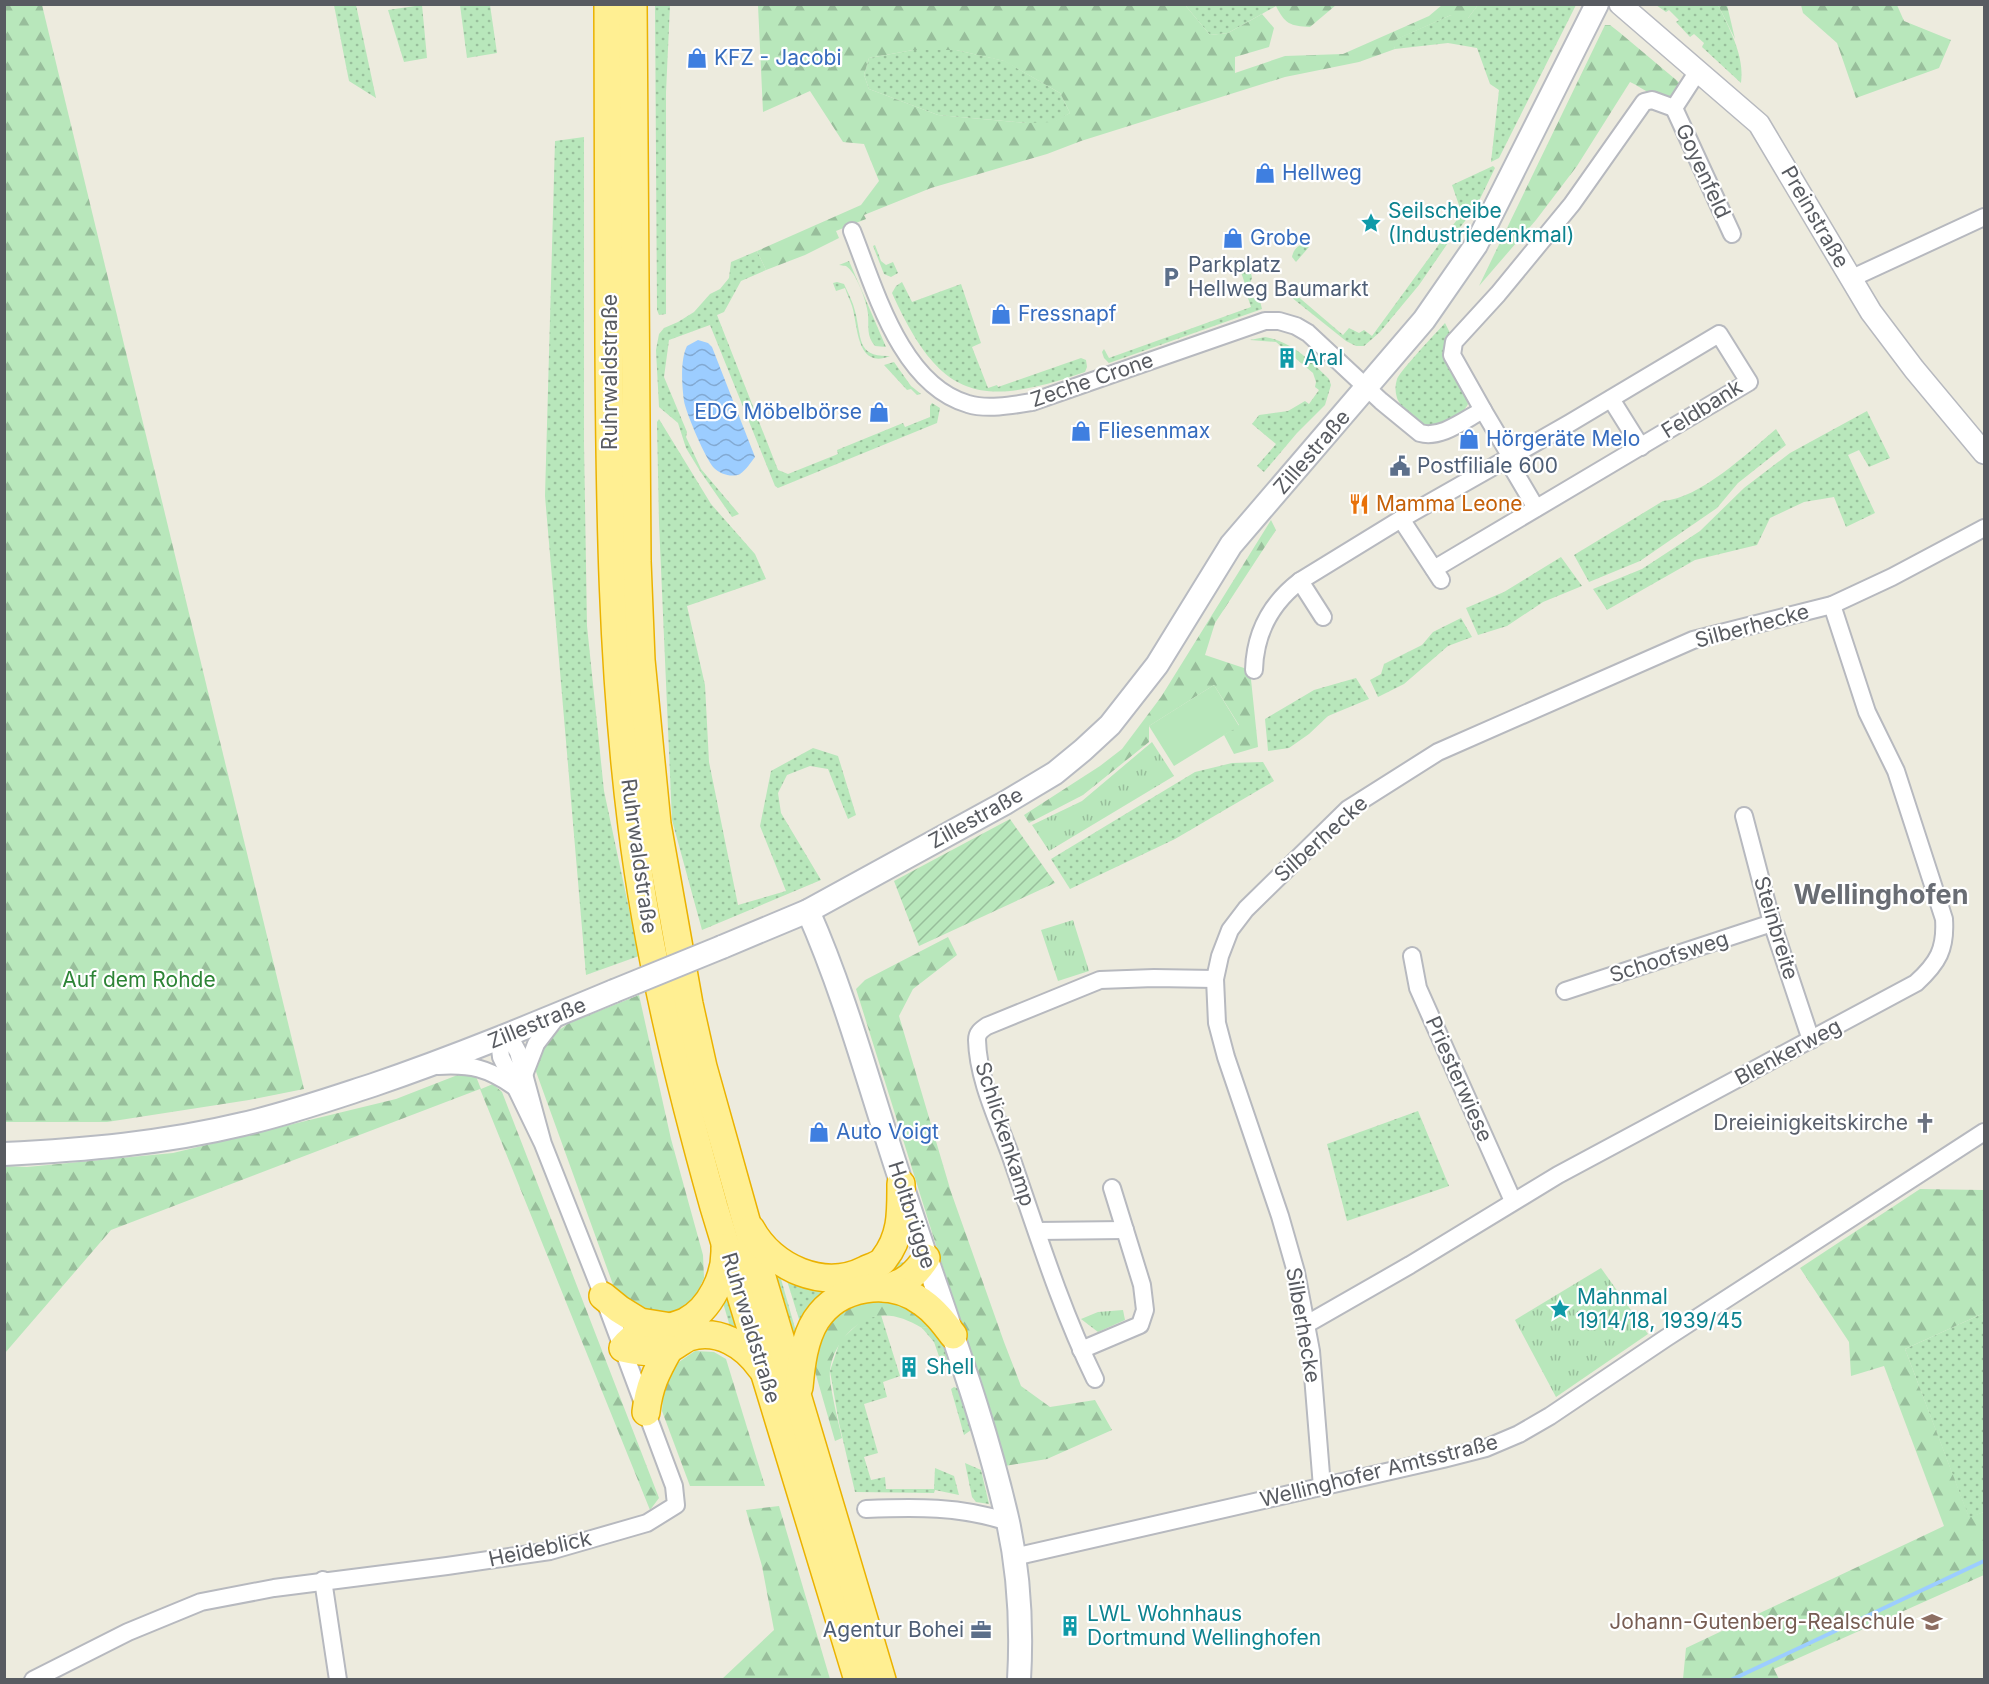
<svg xmlns="http://www.w3.org/2000/svg" width="1989" height="1684" viewBox="0 0 1989 1684" font-family="Inter,sans-serif">
	<defs>
		<pattern id="grass-dots" width="8" height="8" patternUnits="userSpaceOnUse" patternTransform="scale(1.5)"><rect width="8" height="8" fill="#b8e7bb"/><path d="M2 2h.1M6 6h.1" fill="none" stroke="#98be9b" stroke-width="1.8" stroke-linecap="round"/></pattern>
		<pattern id="forest-firs" width="22" height="20" patternUnits="userSpaceOnUse" patternTransform="scale(1.5)"><rect width="22" height="20" fill="#b8e7bb"/><path d="M5 1l3.5 6h-7zM16 11l3.5 6h-7z" fill="#98be9b"/></pattern>
		<pattern id="park-tufts" width="24" height="20" patternUnits="userSpaceOnUse" patternTransform="scale(1.5)"><rect width="24" height="20" fill="#b8e7bb"/><path d="M3 7l-1-3M5 7V3M7 7l1-3M15 17l-1-3M17 17v-4M19 17l1-3" fill="none" stroke="#98be9b"/></pattern>
		<pattern id="garden-furrows" width="10" height="10" patternUnits="userSpaceOnUse" patternTransform="scale(1.5)"><rect width="10" height="10" fill="#b8e7bb"/><path d="M-1 1l2-2M0 10L10 0M9 11l2-2" fill="none" stroke="#98be9b"/></pattern>
		<pattern id="water-waves" width="16" height="10" patternUnits="userSpaceOnUse" patternTransform="scale(1.5)"><rect width="16" height="10" fill="#9ccdff"/><path d="M0 5q4-4 8 0t8 0" fill="none" stroke="#82a9d2"/></pattern>
	</defs>
	<rect width="100%" height="100%" fill="#edebde"/>
	<g fill="url(#grass-dots)">
		<polygon points="334,5 356,5 376,98 349,81"/>
		<polygon points="422,5 427,58 404,62 388,10"/>
		<polygon points="460,5 490,5 497,53 467,58"/>
		<polygon points="655,5 670,5 666,92 666,314 659,315 657,310"/>
		<polygon points="1185,5 1278,5 1228,33 1210,35"/>
		<polygon points="1478,5 1576,5 1499,158 1491,162 1499,90 1490,84 1477,48 1448,43 1395,49 1392,41 1451,15 1468,18"/>
		<path d="M1656,5H1718C1729,28 1745,56 1741,83L1702,47L1704,43L1694,34L1690,37L1676,22L1679,20L1669,10L1666,12Z"/>
		<polygon points="913,50 956,50 1005,61 1060,93 1070,113 1053,123 1027,123 938,115 869,89 864,75 869,58"/>
		<polygon points="584,137 584,443 587,626 604,791 639,956 586,975 545,496 555,141"/>
		<path d="M1493,166L1495,168L1477,205L1469,216L1450,240L1419,285L1380,332L1364,346H1356L1346,341L1291,297L1286,286C1291,282 1296,281 1301,286L1295,294L1343,335L1349,328L1359,333L1364,330L1372,336L1459,217L1460,208L1452,185Z"/>
		<path d="M1304,244L1309,247L1296,262L1292,257C1293,251 1297,245 1304,244Z"/>
		<polygon points="875,245 881,261 886,265 893,262 898,273 891,277 884,274 873,246"/>
		<polygon points="757,251 766,270 741,281 724,312 717,315 778,470 788,474 838,454 837,450 903,423 905,427 930,417 930,406 932,403 940,408 937,423 778,488 775,486 710,325 669,340 664,377 687,432 686,437 701,469 739,514 732,517 700,471 686,448 678,423 659,407 656,350 659,334 664,328 678,322 694,312 710,294 720,289 729,278 731,262"/>
		<path d="M849,261L886,347L875,346C866,336 869,326 868,314C867,302 856,272 846,266L839,265Z"/>
		<path d="M1239,266C1247,266 1251,270 1252,278L1250,283L1245,284Z"/>
		<path d="M837,282L844,284C848,293 853,302 855,311C862,338 856,357 890,356C856,370 858,325 852,306C850,300 847,294 845,288L836,291L833,283Z"/>
		<path d="M902,282L912,302L961,284L981,343L972,347L988,388L997,385L998,387L1081,358L1086,360L1087,367L1085,372C978,409 940,399 892,293L896,286Z"/>
		<polygon points="1251,297 1260,301 1262,309 1109,363 1104,358 1102,352 1104,349 1109,358 1251,307 1248,298"/>
		<path d="M1445,323L1451,335L1444,356L1466,396L1468,404C1463,414 1448,427 1436,428C1423,428 1401,409 1397,398C1395,392 1395,385 1397,379C1400,371 1436,333 1445,323Z"/>
		<path d="M1265,337C1291,341 1311,361 1329,379L1331,385L1325,405L1297,433L1264,472L1257,466L1276,444L1252,424L1259,415L1288,411L1305,401L1309,404L1319,390L1315,387L1316,382L1313,373L1276,342L1250,340Z"/>
		<polygon points="894,362 911,386 921,394 917,395 911,389 907,390 884,365"/>
		<polygon points="1867,411 1890,458 1869,467 1859,450 1848,455 1875,513 1846,527 1834,497 1804,502 1770,518 1757,545 1695,560 1607,610 1593,589 1642,569 1700,531 1744,488 1790,453"/>
		<polygon points="659,419 711,504 755,554 766,579 687,606 705,685 709,762 738,905 786,891 760,826 771,771 813,748 838,756 856,815 848,819 828,769 810,766 787,775 778,793 781,813 821,880 702,930 672,820 659,523 657,422"/>
		<path d="M1776,429L1786,445L1738,483L1717,508L1640,561L1589,582L1574,555L1663,501C1699,499 1749,452 1776,429Z"/>
		<polygon points="1561,557 1582,586 1543,602 1507,626 1478,635 1466,608 1504,592"/>
		<polygon points="1461,618 1472,637 1448,646 1404,684 1378,697 1370,680 1381,674 1384,664 1422,645 1433,632"/>
		<polygon points="1356,678 1369,699 1328,716 1309,734 1289,748 1268,751 1265,719 1314,690"/>
		<polygon points="1263,762 1274,781 1175,839 1070,889 1051,859 1195,772 1232,763"/>
		<polygon points="1418,1111 1449,1186 1347,1221 1327,1144"/>
		<polygon points="898,1262 912,1264 803,1332 784,1271 883,1266"/>
		<polygon points="777,1265 799,1342 796,1344 771,1268"/>
		<polygon points="724,1287 740,1334 733,1337 719,1289"/>
		<polygon points="1984,1313 1984,1512 1969,1518 1905,1349"/>
		<polygon points="881,1315 900,1376 883,1382 887,1397 864,1404 878,1453 864,1457 871,1480 885,1477 886,1489 934,1489 935,1468 954,1476 959,1495 935,1490 934,1493 855,1492 839,1423 830,1371 840,1341 863,1319"/>
		<polygon points="933,1326 943,1342 949,1367 943,1368 934,1342 922,1328"/>
		<polygon points="954,1387 959,1389 971,1430 964,1435 951,1389"/>
		<polygon points="965,1463 981,1470 989,1504 976,1502 972,1497"/>
	</g>
	<g fill="url(#forest-firs)" fill-rule="evenodd">
		<path d="M1278,4H1336V5L1310,27C1290,26 1285,24 1276,6Z"/>
		<polygon points="4,5 42,5 304,1089 249,1100 107,1122 5,1122"/>
		<path d="M758,5H1185L1210,35L1228,33L1262,14L1274,28L1269,47L1235,57V73L1285,56L1343,54L1429,16L1442,5H1478L1468,18L1457,20L1451,15L1393,41L1395,49L1359,62L1285,77L1081,141L1047,154L931,188L864,215L866,219L836,231L839,238L805,255L766,270L757,251L861,205L879,181L864,144L843,142L810,91L763,112ZM913,50H956L1004,61L1060,93L1070,113L1053,122L1027,123L938,115L869,89L864,75L869,58Z"/>
		<polygon points="1718,5 1727,5 1735,39"/>
		<polygon points="1801,5 1897,5 1904,21 1951,40 1939,68 1856,98 1837,43 1803,13"/>
		<path d="M1605,25H1610L1619,32L1681,84C1668,111 1647,90 1630,82L1577,166L1536,220L1479,286Z"/>
		<polygon points="1271,520 1276,530 1215,623 1205,655 1250,670 1258,747 1234,754 1224,735 1239,725 1214,685 1149,726 1149,742 1083,795 1029,823 1024,815 1100,766 1122,749 1161,697"/>
		<polygon points="948,937 957,955 913,989 899,1016 951,1192 1004,1342 1021,1386 1050,1407 1095,1400 1112,1430 1047,1459 1005,1466 856,989 865,980"/>
		<polygon points="639,995 671,1139 703,1255 704,1278 694,1300 676,1314 654,1316 620,1304 534,1066 544,1041 569,1023"/>
		<polygon points="473,1069 481,1089 493,1084 502,1092 659,1498 650,1510 480,1089 111,1230 5,1353 5,1166 27,1167 173,1153 396,1099"/>
		<polygon points="1920,1189 1984,1190 1984,1313 1905,1349 1969,1517 1984,1512 1984,1575 1774,1669 1779,1679 1683,1679 1686,1648 1944,1526 1884,1366 1851,1376 1849,1342 1800,1268"/>
		<path d="M875,1296L904,1302L933,1326L922,1328C897,1313 874,1309 851,1330C840,1341 832,1354 830,1370C828,1382 839,1424 842,1438L835,1441L812,1361L820,1331L845,1306Z"/>
		<polygon points="695,1351 714,1352 726,1359 765,1486 690,1486 662,1411 664,1381 676,1364"/>
		<polygon points="779,1506 830,1679 722,1679 774,1630 762,1566 746,1510"/>
	</g>
	<g fill="url(#park-tufts)">
		<polygon points="1152,742 1174,776 1049,851 1032,825 1082,801"/>
		<polygon points="1073,920 1089,971 1058,981 1041,930"/>
		<polygon points="1601,1268 1648,1334 1556,1397 1515,1320"/>
		<polygon points="1123,1310 1125,1320 1098,1332 1081,1319 1098,1312"/>
	</g>
	<polygon fill="url(#garden-furrows)" points="1010,819 1055,883 919,946 894,881"/>
	<polygon fill="#b8e7bb" points="1214,685 1239,726 1174,766 1149,726"/>
	<path fill="url(#water-waves)" d="M698,340L708,343L712,347L755,457C751,462 746,470 740,474C732,478 720,474 714,468C706,460 686,413 684,401C682,385 680,360 687,346Z"/>
	<g fill="none" stroke-linecap="round" stroke-linejoin="round">
		<polyline stroke="#9ccdff" stroke-width="4" points="1731,1680 1984,1561"/>
		<g stroke="#b7b9bf" stroke-width="20">
			<g id="minor">
				<polyline points="1674,108 1732,234"/>
				<path d="M852,231C875,289 901,385 968,404C987,410 1014,405 1032,402L1265,321H1279L1296,326L1308,333L1381,401L1420,433C1441,439 1464,420 1483,410L1511,457"/>
				<polyline points="1850,279 1984,217"/>
				<polyline points="1611,399 1641,447"/>
				<polyline points="1483,410 1452,355 1454,342 1498,294 1572,204 1644,102 1652,100 1674,108 1698,71"/>
				<polyline points="1507,459 1536,508"/>
				<polyline points="1401,519 1441,580"/>
				<polyline points="1300,581 1323,617"/>
				<path d="M1254,670C1255,633 1270,604 1300,581L1401,519L1570,423L1719,334L1749,382L1434,569"/>
				<polyline points="1744,816 1772,923 1811,1040"/>
				<polyline points="1412,956 1418,988 1513,1201"/>
				<polyline points="1565,991 1772,923"/>
				<path d="M438,1066C471,1064 488,1068 515,1087"/>
				<polyline points="524,1075 536,1044 559,1014"/>
				<polyline points="1037,1231 1125,1230"/>
				<path d="M1307,1324L1410,1265L1558,1175L1916,983C1938,963 1946,949 1944,919L1896,771L1867,712L1832,605"/>
				<polyline points="1081,1350 1140,1325 1145,1310 1142,1285 1112,1188"/>
				<path d="M1095,1379C1060,1307 1036,1229 1010,1154C997,1118 978,1079 977,1040C977,1033 981,1030 987,1026L1100,980L1154,978L1215,979"/>
				<polyline points="1322,1487 1311,1351 1296,1272 1280,1216 1226,1057 1217,1023 1215,979 1220,956 1230,930 1246,909 1348,809 1438,752 1693,640 1832,605 1892,577 1984,528"/>
				<path d="M866,1509C914,1507 961,1506 1008,1522"/>
				<polyline points="1014,1557 1443,1459 1486,1448 1519,1434 1550,1416 1666,1338 1984,1132"/>
				<polyline points="323,1580 338,1680"/>
				<polyline points="33,1680 128,1632 201,1602 274,1588 447,1566 550,1551 647,1523 676,1505 674,1486 603,1296 543,1144 501,1057 500,1048 503,1036 513,1043 518,1052 543,1144"/>
			</g>
		</g>
		<g stroke="#b7b9bf" stroke-width="24">
			<polyline id="tertiary" points="1620,4 1759,124 1871,312 1914,369 1984,453"/>
		</g>
		<g stroke="#b8bbc2" stroke-width="26">
			<g id="secondary">
				<path d="M808,911C847,999 871,1093 902,1185C938,1297 982,1407 1008,1522C1019,1573 1022,1628 1019,1680"/>
				<polyline points="722,947 808,911 1005,803 1055,773 1083,750 1110,725 1157,665 1231,545 1424,320 1476,245 1597,4"/>
				<path d="M4,1154C85,1150 164,1143 243,1124C287,1114 330,1099 373,1085C455,1057 535,1024 614,991"/>
			</g>
		</g>
		<g stroke="#ebb200" stroke-width="30">
			<g id="trunk">
				<path d="M608,4C609,118 609,232 609,346C610,506 612,667 632,826C648,955 679,1082 714,1207L858,1680"/>
				<polyline points="633,4 637,561 641,660 657,824 689,1004 703,1067 761,1274 882,1680"/>
				<path d="M751,1229C772,1268 824,1291 865,1270C871,1267 880,1265 884,1259C902,1236 901,1212 901,1184"/>
				<path d="M725,1248C726,1275 711,1309 685,1322C661,1333 641,1325 623,1348C636,1351 655,1354 669,1349C676,1346 682,1340 689,1337C718,1328 745,1345 761,1368"/>
				<path d="M886,1288C905,1283 916,1274 926,1258"/>
				<polyline points="603,1296 619,1309 640,1322 665,1326"/>
				<path d="M799,1387C801,1365 804,1339 816,1320C839,1285 889,1278 922,1302C935,1311 944,1323 953,1335"/>
				<path d="M646,1412C649,1386 656,1372 669,1349"/>
			</g>
		</g>
		<use href="#minor" stroke="#fff" stroke-width="16"/>
		<use href="#tertiary" stroke="#fff" stroke-width="21"/>
		<use href="#secondary" stroke="#fff" stroke-width="22"/>
		<use href="#trunk" stroke="#ffef92" stroke-width="27"/>
		<g stroke="#b8bbc2" stroke-width="26" stroke-linecap="butt">
			<polyline id="secondary-bridge" points="614,991 722,947"/>
		</g>
		<use href="#secondary-bridge" stroke="#fff" stroke-width="22"/>
	</g>
	<defs>
		<g id="shop-bare" transform="scale(1.62)"><path d="M-5-2.5h2.3a2.7 3.5 0 0 1 5.4 0H5L5.5 6h-11ZM-1.5-2.5h3a1.5 2.3 0 0 0-3 0Z" fill="#3f7fe0" stroke="#fff" stroke-width="2.5" paint-order="stroke"/></g>
		<g id="sight-bare" transform="scale(1.62)"><path d="M0-6L1.8-2.2L6-1.7L2.9 1.2L3.7 5.4L0 3.3L-3.7 5.4L-2.9 1.2L-6-1.7L-1.8-2.2Z" fill="#0f9aa8" stroke="#fff" stroke-width="2.5" paint-order="stroke"/></g>
		<g id="parking-bare" transform="scale(1.62)"><path d="M-3.5-5.5H1a3.5 3.5 0 0 1 0 7H-1V5.5H-3.5ZM-1-3.4V-.6H.8a1.4 1.4 0 0 0 0-2.8Z" fill="#5c6f8a" stroke="#fff" stroke-width="2.5" paint-order="stroke"/></g>
		<g id="building-bare" transform="scale(1.62)"><path d="M-4-6H4V6H1V3H-1V6H-4ZM-2.5-4.3h1.7v1.8h-1.7ZM.8-4.3h1.7v1.8H.8ZM-2.5-1h1.7V.8h-1.7ZM.8-1h1.7V.8H.8Z" fill="#0f9aa8" stroke="#fff" stroke-width="2.5" paint-order="stroke"/></g>
		<g id="civic-bare" transform="scale(1.62)"><path d="M-.6-6.5H3V-4.5H.6V-3L4-1V1h2V6H-6V1h2V-1L-.6-3ZM-1.2 2.5V6h2.4V2.5Z" fill="#5c6f8a" stroke="#fff" stroke-width="2.5" paint-order="stroke"/></g>
		<g id="restaurant-bare" transform="scale(1.62)"><path d="M-5-6h1v4h1v-4h1v4h1v-4h1v5L-1.5 .5V6h-2V.5L-5-1ZM5-6V6H3V1.5H1.5Q1.5-4 5-6Z" fill="#e8710a" stroke="#fff" stroke-width="2.5" paint-order="stroke"/></g>
		<g id="church-bare" transform="scale(1.62)"><path d="M-1.2-6h2.4v3.5h3.3v2.4h-3.3V6h-2.4V-.1h-3.3v-2.4h3.3Z" fill="#6b7280" stroke="#fff" stroke-width="2.5" paint-order="stroke"/></g>
		<g id="school-bare" transform="scale(1.62)"><path d="M0-5L7-2L0 1L-7-2ZM-4 1L0 2.5L4 1V4Q0 6-4 4Z" fill="#8d6e63" stroke="#fff" stroke-width="2.5" paint-order="stroke"/></g>
		<g id="office-bare" transform="scale(1.62)"><path d="M-6-3h4V-5.5h4V-3h4V5H-6ZM-1-4.5V-3h2v-1.5ZM-6 0V1H6V0Z" fill="#5c6f8a" stroke="#fff" stroke-width="2.5" paint-order="stroke"/></g>
	</defs>
	<g fill-rule="evenodd">
		<use href="#shop-bare" x="697" y="58"/>
		<use href="#shop-bare" x="1265" y="173"/>
		<use href="#sight-bare" x="1371" y="223"/>
		<use href="#shop-bare" x="1233" y="238"/>
		<use href="#parking-bare" x="1171" y="277"/>
		<use href="#shop-bare" x="1001" y="314"/>
		<use href="#building-bare" x="1287" y="358"/>
		<use href="#shop-bare" x="879" y="412"/>
		<use href="#shop-bare" x="1081" y="431"/>
		<use href="#shop-bare" x="1469" y="439"/>
		<use href="#civic-bare" x="1400" y="466"/>
		<use href="#restaurant-bare" x="1359" y="504"/>
		<use href="#church-bare" x="1925" y="1123"/>
		<use href="#shop-bare" x="819" y="1132"/>
		<use href="#sight-bare" x="1560" y="1309"/>
		<use href="#building-bare" x="909" y="1367"/>
		<use href="#school-bare" x="1932" y="1622"/>
		<use href="#building-bare" x="1070" y="1626"/>
		<use href="#office-bare" x="981" y="1630"/>
	</g>
	<g text-anchor="middle" stroke-width="4.5" stroke-linejoin="round" paint-order="stroke">
		<g font-size="21" fill="#366cbe" stroke="#fff" text-anchor="start">
			<text x="714" y="65">KFZ - Jacobi</text>
			<text x="1282" y="180">Hellweg</text>
			<text x="1250" y="245">Grobe</text>
			<text x="1018" y="321">Fressnapf</text>
			<text x="862" y="419" text-anchor="end">EDG Möbelbörse</text>
			<text x="1098" y="438">Fliesenmax</text>
			<text x="1486" y="446">Hörgeräte Melo</text>
			<text x="836" y="1139">Auto Voigt</text>
		</g>
		<g font-size="21" fill="#585b61" stroke="#fff">
			<text transform="translate(1703 171) rotate(65)" y="7">Goyenfeld</text>
			<text transform="translate(1815 217) rotate(60)" y="7">Preinstraße</text>
			<text transform="translate(610 372) rotate(-90)" y="7">Ruhrwaldstraße</text>
			<text transform="translate(1092 380) rotate(-19)" y="7">Zeche Crone</text>
			<text transform="translate(1702 409) rotate(-32)" y="7">Feldbank</text>
			<text transform="translate(1312 452) rotate(-49)" y="7">Zillestraße</text>
			<text transform="translate(1752 626) rotate(-15)" y="7">Silberhecke</text>
			<text transform="translate(976 818) rotate(-29)" y="7">Zillestraße</text>
			<text transform="translate(1321 839) rotate(-42)" y="7">Silberhecke</text>
			<text transform="translate(639 856) rotate(82)" y="7">Ruhrwaldstraße</text>
			<text transform="translate(1776 928) rotate(73)" y="7">Steinbreite</text>
			<text transform="translate(1669 957) rotate(-18)" y="7">Schoofsweg</text>
			<text transform="translate(537 1023) rotate(-22)" y="7">Zillestraße</text>
			<text transform="translate(1788 1052) rotate(-28)" y="7">Blenkerweg</text>
			<text transform="translate(1459 1079) rotate(66)" y="7">Priesterwiese</text>
			<text transform="translate(1005 1134) rotate(72)" y="7">Schlickenkamp</text>
			<text transform="translate(912 1215) rotate(72)" y="7">Holtbrügge</text>
			<text transform="translate(1303 1325) rotate(80)" y="7">Silberhecke</text>
			<text transform="translate(751 1328) rotate(73)" y="7">Ruhrwaldstraße</text>
			<text transform="translate(1379 1471) rotate(-14)" y="7">Wellinghofer Amtsstraße</text>
			<text transform="translate(540 1549) rotate(-12)" y="7">Heideblick</text>
		</g>
		<g font-size="21" fill="#0d838f" stroke="#fff" text-anchor="start">
			<text x="1388" y="218">Seilscheibe<tspan x="1388" dy="24">(Industriedenkmal)</tspan></text>
			<text x="1304" y="365">Aral</text>
			<text x="1577" y="1304">Mahnmal<tspan x="1577" dy="24">1914/18, 1939/45</tspan></text>
			<text x="926" y="1374">Shell</text>
			<text x="1087" y="1621">LWL Wohnhaus<tspan x="1087" dy="24">Dortmund Wellinghofen</tspan></text>
		</g>
		<g font-size="21" fill="#4e5e75" stroke="#fff" text-anchor="start">
			<text x="1188" y="272">Parkplatz<tspan x="1188" dy="24">Hellweg Baumarkt</tspan></text>
			<text x="1417" y="473">Postfiliale 600</text>
			<text x="964" y="1637" text-anchor="end">Agentur Bohei</text>
		</g>
		<g font-size="21" fill="#c56008" stroke="#fff" text-anchor="start">
			<text x="1376" y="511">Mamma Leone</text>
		</g>
		<g font-size="21" fill="#2d8436" stroke="#fff">
			<text x="139" y="987">Auf dem Rohde</text>
		</g>
		<g font-size="21" fill="#5b616d" stroke="#fff" text-anchor="end">
			<text x="1908" y="1130">Dreieinigkeitskirche</text>
		</g>
		<g font-size="21" fill="#785e54" stroke="#fff" text-anchor="end">
			<text x="1915" y="1629">Johann-Gutenberg-Realschule</text>
		</g>
		<g font-size="27" font-weight="bold" fill="#696d74" stroke="#fff">
			<text x="1881" y="904">Wellinghofen</text>
		</g>
	</g>
	<rect width="1989" height="1684" fill="none" stroke="#585b61" stroke-width="12"/>
</svg>
